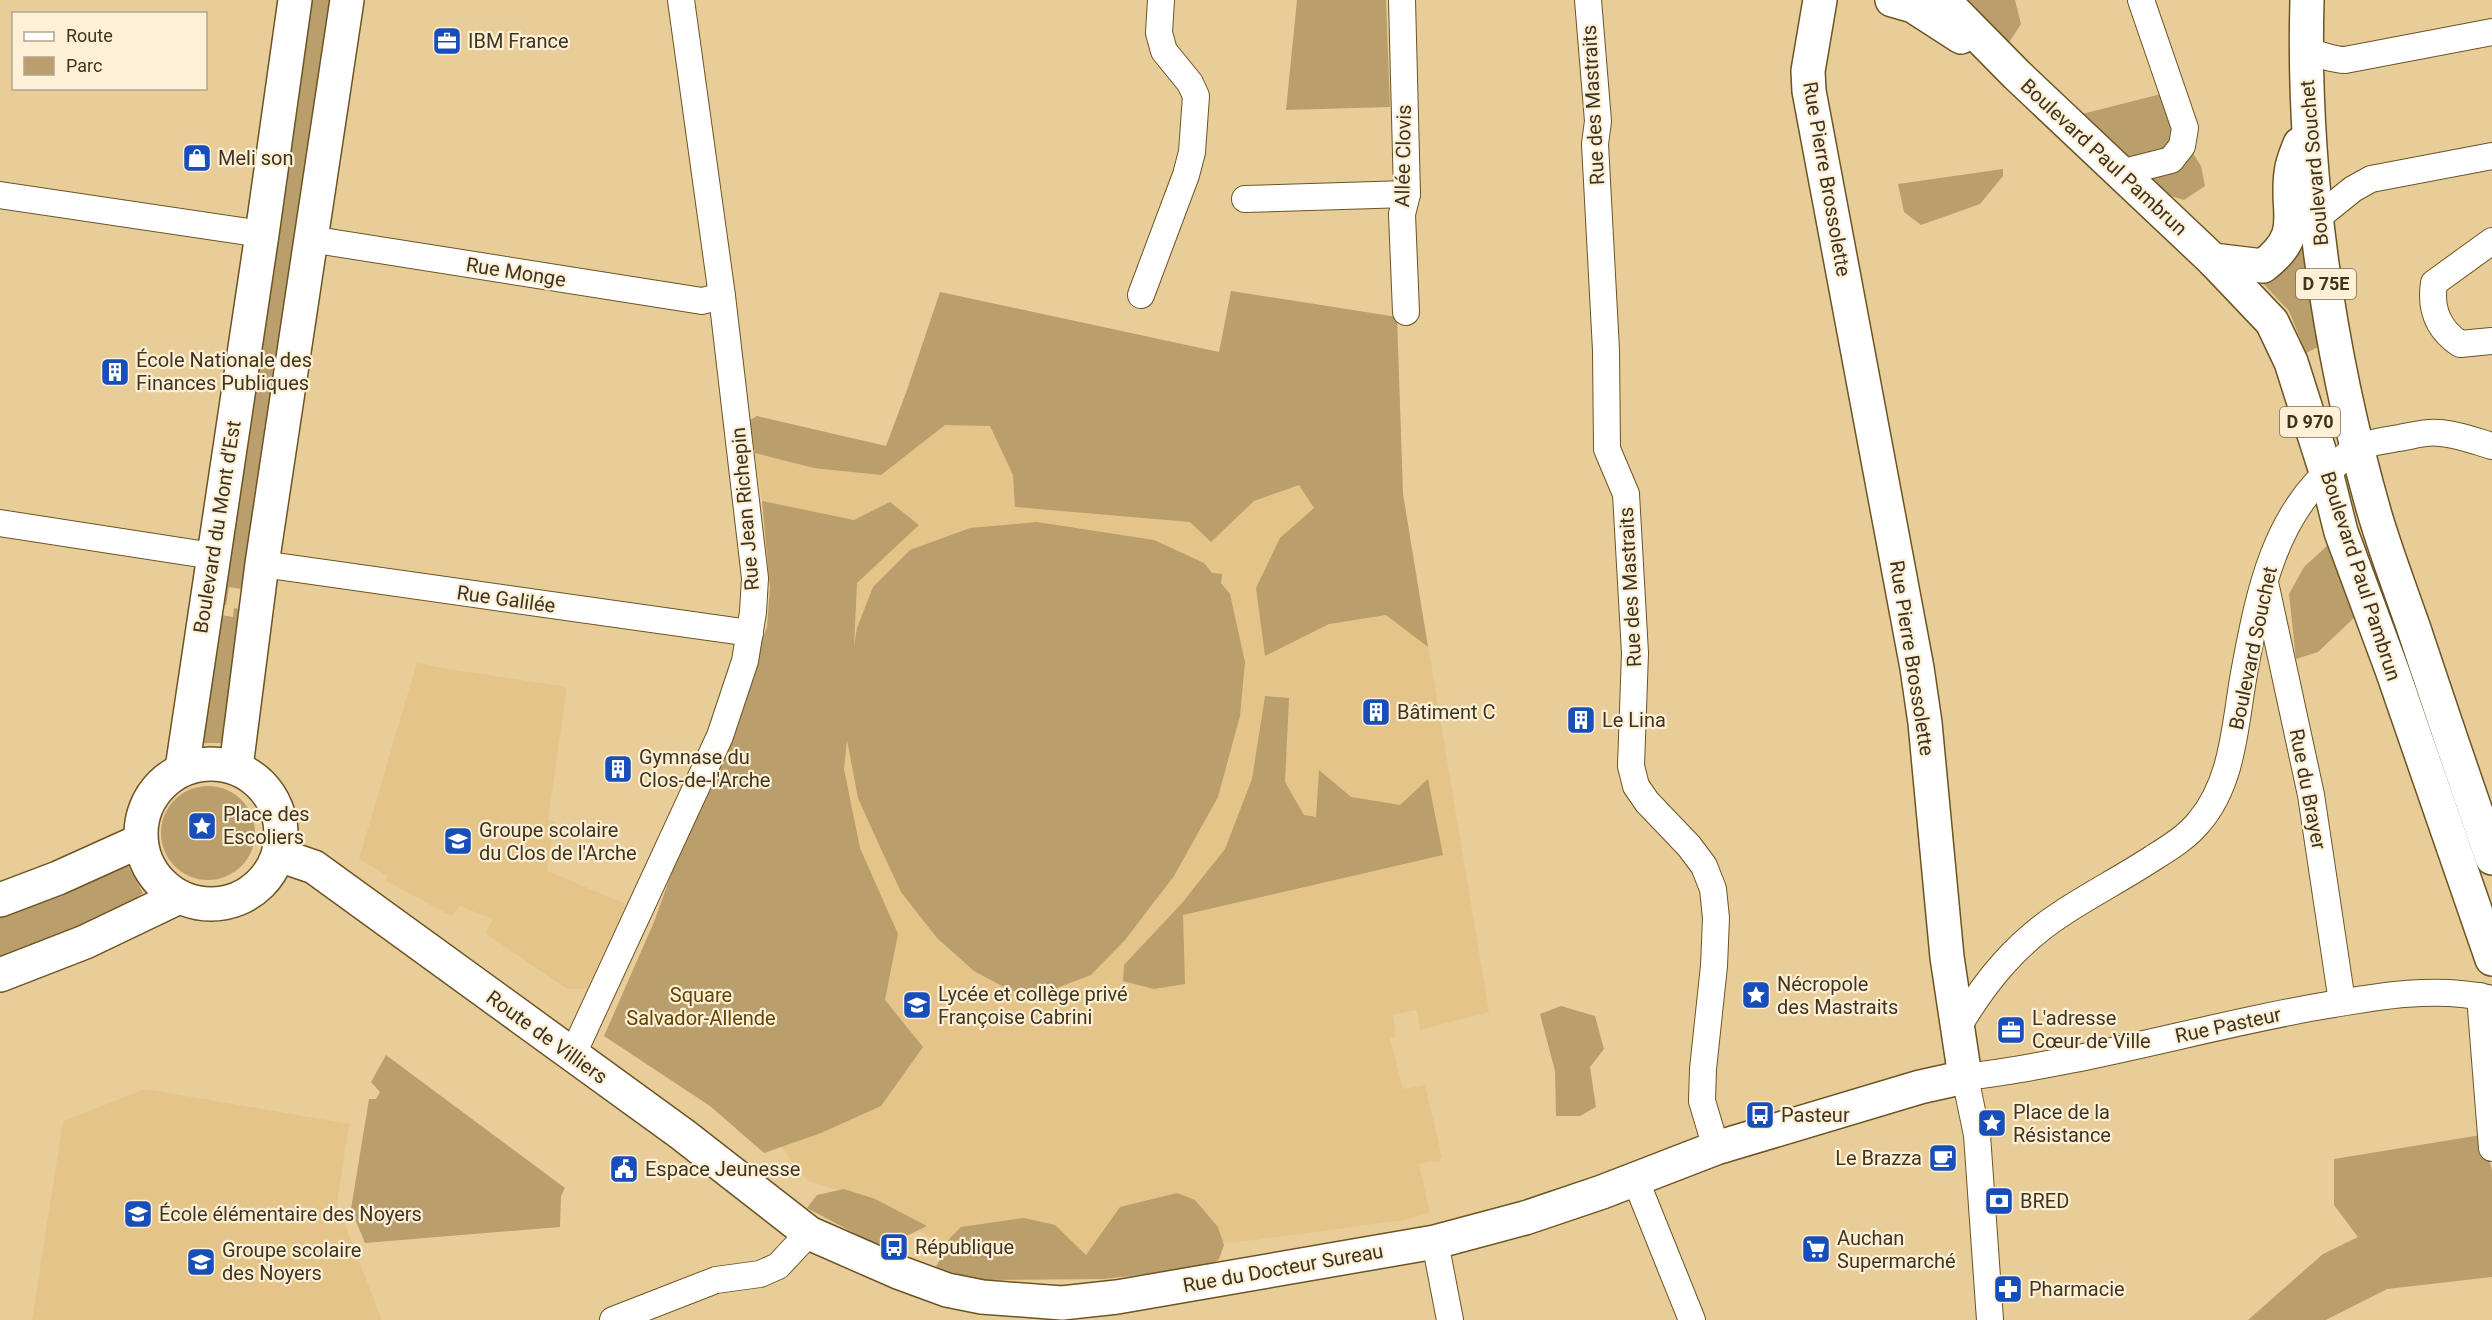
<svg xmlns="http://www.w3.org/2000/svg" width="2492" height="1320" viewBox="0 0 2492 1320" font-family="Roboto,sans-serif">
	<rect width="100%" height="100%" fill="#e9cd99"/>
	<g fill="#e4c489">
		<polygon points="1231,291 1397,317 1403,494 1489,1012 1420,1030 1417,1010 1393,1015 1396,1036 1390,1038 1403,1089 1425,1085 1442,1157 1438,1163 1434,1161 1419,1164 1430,1213 1404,1220 1256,1240 1086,1255 966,1251 947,1246 849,1194 808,1181 793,1164 782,1147 764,1153 767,627 770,587 762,501 750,420 757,416 886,446 907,390 940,292 1219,352"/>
		<polygon points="417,662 436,667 567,687 548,820 555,822 547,871 626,904 587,989 567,989 485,933 493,919 460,906 451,916 386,881 387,876 359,859"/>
		<polygon points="146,1089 349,1124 337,1204 382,1320 32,1320 63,1121"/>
	</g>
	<g fill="#ba9e6b">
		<polygon points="309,0 334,0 248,590 229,587 226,605 217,603"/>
		<polygon points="1297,0 1386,0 1390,107 1286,110"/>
		<polygon points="1962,0 2015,0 2021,24 2008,44"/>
		<polygon points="2161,94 2173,122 2201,166 2205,186 2184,200 2167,195 2082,114"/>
		<polygon points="2003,169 2003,176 1980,204 1921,225 1904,212 1898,184"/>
		<polygon points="2300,193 2318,347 2306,353 2289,311 2256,276"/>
		<polygon points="1231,291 1397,317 1403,494 1428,647 1386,615 1329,624 1265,656 1256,588 1280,538 1314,508 1299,485 1254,501 1211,542 1190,522 1015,507 1013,475 990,426 945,425 881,475 814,468 755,453 750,420 757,416 886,446 907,390 940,292 1219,352"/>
		<polygon points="762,501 854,520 890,502 919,525 857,583 854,646 857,628 873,587 910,550 970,528 1037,522 1154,540 1204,563 1212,573 1222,574 1221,583 1230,594 1245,662 1240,716 1218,797 1174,876 1125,940 1091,975 1054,989 1011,991 974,971 937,938 901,892 880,847 858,798 847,740 844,769 860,848 898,934 885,1000 923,1047 881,1106 821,1133 764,1153 710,1106 604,1036 654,922 695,807 767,627 770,587"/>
		<polygon points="2328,545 2338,550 2356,616 2318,652 2296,659 2289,594 2304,567"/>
		<polygon points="234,608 246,610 225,743 201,743 214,614 233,617"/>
		<polygon points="1265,696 1289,698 1285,782 1304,815 1316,817 1319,770 1351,797 1400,805 1428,779 1443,855 1183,915 1185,984 1154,989 1123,981 1124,965 1182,903 1225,849 1252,779"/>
		<circle cx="208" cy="833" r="47"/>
		<polygon points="126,862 143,893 133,902 0,965 0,914"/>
		<polygon points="1561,1006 1595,1016 1604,1049 1590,1067 1596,1107 1580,1116 1556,1116 1555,1071 1540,1014"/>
		<polygon points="386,1055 565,1188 561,1196 560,1227 365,1243 351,1209 369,1099 376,1099 380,1092 371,1082"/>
		<polygon points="2481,1135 2492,1170 2492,1277 2387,1289 2326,1320 2248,1320 2323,1254 2358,1237 2334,1205 2334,1159"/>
		<polygon points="844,1189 875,1199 927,1226 882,1248 807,1208 817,1195"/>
		<polygon points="1177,1193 1195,1200 1218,1227 1224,1245 1219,1259 1205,1270 1164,1272 1104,1279 971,1280 932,1275 950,1238 961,1227 1024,1218 1055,1225 1086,1255 1120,1207"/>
	</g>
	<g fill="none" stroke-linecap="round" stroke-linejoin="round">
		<g stroke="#6c5423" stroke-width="28">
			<g id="street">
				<polyline points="1402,0 1407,194 1402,214 1406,312"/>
				<polyline points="1588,0 1598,121 1595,144 1606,350 1607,449 1626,494 1635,653 1631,766 1636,786 1647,802 1689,846 1704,866 1713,889 1716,918 1714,966 1703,1069 1702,1101 1716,1148"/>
				<path d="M2305,52C2320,53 2331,60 2345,60L2492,32"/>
				<polyline points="2120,173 2171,160 2182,146 2185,128 2141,0"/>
				<polyline points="0,195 262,234"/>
				<polyline points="1245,199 1407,194"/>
				<polyline points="2317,218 2353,189 2371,179 2492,156"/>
				<polyline points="310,239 702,301 722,296"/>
				<path d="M2492,241L2434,283C2430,309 2438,329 2460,344L2492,341"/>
				<polyline points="1141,295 1186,175 1192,152 1196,96 1190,83 1164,51 1159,33 1161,0"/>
				<polyline points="0,523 213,556"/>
				<polyline points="262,564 750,633"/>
				<polyline points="2266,587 2311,795 2342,1002"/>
				<polyline points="2480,996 2492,1148"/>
				<path d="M1958,1027C1986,980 2017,942 2064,912C2093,893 2124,877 2153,858C2169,848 2187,837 2199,822C2235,780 2235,719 2245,668C2259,593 2275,512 2338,463C2344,457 2352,450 2360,447C2372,442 2386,440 2399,438C2412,436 2427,431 2439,433C2457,434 2475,441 2492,446"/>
				<polyline points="572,1056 720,736 745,661 753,612 755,578 722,296 681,0"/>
				<polyline points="1636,1181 1692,1320"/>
				<polyline points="1435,1242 1450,1320"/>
				<polyline points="613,1320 716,1280 760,1274 778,1266 809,1233"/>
				<path d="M1990,1320L1977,1135L1965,1077C2084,1063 2199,1028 2316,1007C2373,997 2435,985 2492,999"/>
			</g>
		</g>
		<g stroke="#6c5423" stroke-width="36">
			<g id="secondary">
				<circle cx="211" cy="834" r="70"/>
				<polyline points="236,767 262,564 347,0"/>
				<polyline points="182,769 262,234 295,0"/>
				<polyline points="279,855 314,867 682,1134 809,1233 898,1272 947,1290 982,1297 1062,1303 1117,1297 1435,1242 1525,1218 1602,1192 1716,1148 1920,1087 1965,1077 1947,957 1925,723 1917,668 1809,91 1808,71 1820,0"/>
				<polyline points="0,900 58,878 140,841"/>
				<polyline points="0,975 85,942 179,897"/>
			</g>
		</g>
		<g stroke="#6c5423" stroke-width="36">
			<g id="primary">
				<polyline points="1892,0 1913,6 1961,37"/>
				<polyline points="1943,0 2017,75 2213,260 2272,322 2291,362 2326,472 2341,532 2392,670 2492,959"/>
				<path d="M2307,0C2302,171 2328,351 2375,515C2386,552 2400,589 2413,626C2439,704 2465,781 2492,858"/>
				<path d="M2213,260L2263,266C2308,232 2283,211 2292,167C2294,159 2297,151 2300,144"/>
			</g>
		</g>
		<use href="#street" stroke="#fff" stroke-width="26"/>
		<use href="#secondary" stroke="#fff" stroke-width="33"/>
		<use href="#primary" stroke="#fff" stroke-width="33"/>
	</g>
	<defs>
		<g id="office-square" transform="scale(1.5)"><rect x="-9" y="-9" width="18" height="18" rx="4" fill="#174eba" stroke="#fef0d6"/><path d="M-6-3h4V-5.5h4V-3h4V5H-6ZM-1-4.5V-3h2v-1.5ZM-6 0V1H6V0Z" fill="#fff"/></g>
		<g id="shop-square" transform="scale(1.5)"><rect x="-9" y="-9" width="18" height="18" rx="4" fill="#174eba" stroke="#fef0d6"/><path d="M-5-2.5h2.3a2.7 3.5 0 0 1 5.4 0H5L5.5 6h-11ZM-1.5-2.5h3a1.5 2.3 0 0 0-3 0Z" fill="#fff"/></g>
		<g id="building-square" transform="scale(1.5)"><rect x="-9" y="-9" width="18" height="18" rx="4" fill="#174eba" stroke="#fef0d6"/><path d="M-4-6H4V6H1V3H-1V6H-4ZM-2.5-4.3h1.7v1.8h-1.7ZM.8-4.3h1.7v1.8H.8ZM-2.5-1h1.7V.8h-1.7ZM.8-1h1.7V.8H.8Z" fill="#fff"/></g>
		<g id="sight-square" transform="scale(1.5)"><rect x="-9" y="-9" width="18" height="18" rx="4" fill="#174eba" stroke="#fef0d6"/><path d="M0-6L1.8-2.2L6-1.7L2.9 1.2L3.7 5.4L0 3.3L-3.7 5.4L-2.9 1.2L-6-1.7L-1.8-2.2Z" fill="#fff"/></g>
		<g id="school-square" transform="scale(1.5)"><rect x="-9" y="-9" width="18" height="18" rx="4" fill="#174eba" stroke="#fef0d6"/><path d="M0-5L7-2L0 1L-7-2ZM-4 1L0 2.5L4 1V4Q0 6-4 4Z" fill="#fff"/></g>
		<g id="bus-square" transform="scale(1.5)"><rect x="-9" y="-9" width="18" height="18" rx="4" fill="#174eba" stroke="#fef0d6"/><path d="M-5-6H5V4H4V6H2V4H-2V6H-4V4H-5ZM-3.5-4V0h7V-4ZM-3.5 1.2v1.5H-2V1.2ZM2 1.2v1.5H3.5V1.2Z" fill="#fff"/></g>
		<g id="cafe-square" transform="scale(1.5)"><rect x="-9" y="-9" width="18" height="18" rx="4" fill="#174eba" stroke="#fef0d6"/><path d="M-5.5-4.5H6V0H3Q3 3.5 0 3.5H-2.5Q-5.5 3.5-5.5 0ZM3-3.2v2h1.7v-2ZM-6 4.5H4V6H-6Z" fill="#fff"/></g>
		<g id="civic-square" transform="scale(1.5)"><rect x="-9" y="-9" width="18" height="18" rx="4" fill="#174eba" stroke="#fef0d6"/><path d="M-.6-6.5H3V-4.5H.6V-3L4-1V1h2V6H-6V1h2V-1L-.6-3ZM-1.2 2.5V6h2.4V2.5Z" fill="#fff"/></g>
		<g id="bank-square" transform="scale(1.5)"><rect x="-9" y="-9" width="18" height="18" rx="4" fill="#174eba" stroke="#fef0d6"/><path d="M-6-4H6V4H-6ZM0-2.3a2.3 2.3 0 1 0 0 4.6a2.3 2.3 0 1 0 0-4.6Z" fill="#fff"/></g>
		<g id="supermarket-square" transform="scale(1.5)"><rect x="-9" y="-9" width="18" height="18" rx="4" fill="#174eba" stroke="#fef0d6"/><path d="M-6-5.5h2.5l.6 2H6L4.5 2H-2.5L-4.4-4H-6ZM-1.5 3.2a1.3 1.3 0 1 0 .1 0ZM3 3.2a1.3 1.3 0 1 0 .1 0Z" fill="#fff"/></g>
		<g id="pharmacy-square" transform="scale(1.5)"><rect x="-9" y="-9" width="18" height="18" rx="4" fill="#174eba" stroke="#fef0d6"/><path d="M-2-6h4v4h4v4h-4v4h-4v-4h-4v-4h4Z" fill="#fff"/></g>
	</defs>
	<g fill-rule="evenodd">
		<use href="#office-square" x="447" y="41"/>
		<use href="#shop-square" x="197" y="158"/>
		<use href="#building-square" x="115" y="372"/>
		<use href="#building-square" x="1376" y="712"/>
		<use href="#building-square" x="1581" y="720"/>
		<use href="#building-square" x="618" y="769"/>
		<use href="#sight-square" x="202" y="826"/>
		<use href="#school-square" x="458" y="841"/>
		<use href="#sight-square" x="1756" y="995"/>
		<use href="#school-square" x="917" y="1005"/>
		<use href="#office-square" x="2011" y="1030"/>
		<use href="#bus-square" x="1760" y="1115"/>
		<use href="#sight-square" x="1992" y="1123"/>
		<use href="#cafe-square" x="1943" y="1158"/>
		<use href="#civic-square" x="624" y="1169"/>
		<use href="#bank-square" x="1999" y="1201"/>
		<use href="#school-square" x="138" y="1214"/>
		<use href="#bus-square" x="894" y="1247"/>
		<use href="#supermarket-square" x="1816" y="1249"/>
		<use href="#school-square" x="201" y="1262"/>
		<use href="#pharmacy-square" x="2008" y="1289"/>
	</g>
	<g text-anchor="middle" stroke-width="4.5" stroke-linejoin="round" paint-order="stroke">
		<g fill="#fef0d6" stroke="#786c56" stroke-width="1.5">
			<rect x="2296" y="269" width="60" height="30" rx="4.5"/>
			<rect x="2280" y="407" width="60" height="30" rx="4.5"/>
		</g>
		<g font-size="18" font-weight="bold" fill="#3f341f">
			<text x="2326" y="290">D 75E</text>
			<text x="2310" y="428">D 970</text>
		</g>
		<g font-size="20" fill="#3f341f" stroke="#fef0d6" text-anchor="start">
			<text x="468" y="48">IBM France</text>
			<text x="218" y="165">Meli son</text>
			<text x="136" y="367">École Nationale des<tspan x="136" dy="23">Finances Publiques</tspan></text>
			<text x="1397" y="719">Bâtiment C</text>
			<text x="1602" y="727">Le Lina</text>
			<text x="639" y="764">Gymnase du<tspan x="639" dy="23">Clos-de-l'Arche</tspan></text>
			<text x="223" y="821">Place des<tspan x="223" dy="23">Escoliers</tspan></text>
			<text x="479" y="837">Groupe scolaire<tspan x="479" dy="23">du Clos de l'Arche</tspan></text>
			<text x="1777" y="991">Nécropole<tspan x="1777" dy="23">des Mastraits</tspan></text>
			<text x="938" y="1001">Lycée et collège privé<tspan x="938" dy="23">Françoise Cabrini</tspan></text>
			<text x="2032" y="1025">L'adresse<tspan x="2032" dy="23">Cœur de Ville</tspan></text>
			<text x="2013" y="1119">Place de la<tspan x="2013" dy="23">Résistance</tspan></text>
			<text x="1781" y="1122">Pasteur</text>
			<text x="1922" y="1165" text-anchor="end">Le Brazza</text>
			<text x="645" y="1176">Espace Jeunesse</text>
			<text x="2020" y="1208">BRED</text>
			<text x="159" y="1221">École élémentaire des Noyers</text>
			<text x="1837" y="1245">Auchan<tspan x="1837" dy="23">Supermarché</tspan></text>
			<text x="915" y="1254">République</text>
			<text x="222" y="1257">Groupe scolaire<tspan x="222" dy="23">des Noyers</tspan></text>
			<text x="2029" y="1296">Pharmacie</text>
		</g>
		<g font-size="20" fill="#3f341f" stroke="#fef0d6">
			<text transform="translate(1593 105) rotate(-93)" y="7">Rue des Mastraits</text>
			<text transform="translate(1403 156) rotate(-89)" y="7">Allée Clovis</text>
			<text transform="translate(2104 157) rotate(43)" y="7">Boulevard Paul Pambrun</text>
			<text transform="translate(2314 163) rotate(-95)" y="7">Boulevard Souchet</text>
			<text transform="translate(1827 179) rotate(80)" y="7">Rue Pierre Brossolette</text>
			<text transform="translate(516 272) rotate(9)" y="7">Rue Monge</text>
			<text transform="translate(745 509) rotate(-95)" y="7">Rue Jean Richepin</text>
			<text transform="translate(217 527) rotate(-81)" y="7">Boulevard du Mont d'Est</text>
			<text transform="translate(2361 576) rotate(72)" y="7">Boulevard Paul Pambrun</text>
			<text transform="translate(1630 587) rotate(-93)" y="7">Rue des Mastraits</text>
			<text transform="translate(506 599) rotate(8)" y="7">Rue Galilée</text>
			<text transform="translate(2253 648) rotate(-78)" y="7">Boulevard Souchet</text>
			<text transform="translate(1912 658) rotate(81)" y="7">Rue Pierre Brossolette</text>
			<text transform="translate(2308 789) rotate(79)" y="7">Rue du Brayer</text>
			<text transform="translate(2228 1025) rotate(-12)" y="7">Rue Pasteur</text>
			<text transform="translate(547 1037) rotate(36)" y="7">Route de Villiers</text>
			<text transform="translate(1283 1268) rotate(-10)" y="7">Rue du Docteur Sureau</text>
		</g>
		<g font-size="20" fill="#604400" stroke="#fef0d6">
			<text x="701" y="1002">Square<tspan x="701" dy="23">Salvador-Allende</tspan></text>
		</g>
	</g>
	<rect x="12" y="12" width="195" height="78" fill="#fef0d6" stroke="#b2a58d" stroke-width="1.5"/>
	<rect x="24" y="32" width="30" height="9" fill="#ffffff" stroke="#b2a58d" stroke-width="1.5"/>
	<text x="66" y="42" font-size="18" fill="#3f341f">Route</text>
	<rect x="24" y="57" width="30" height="18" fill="#ba9e6b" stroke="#b2a58d" stroke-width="1.5"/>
	<text x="66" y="72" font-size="18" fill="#3f341f">Parc</text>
</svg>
